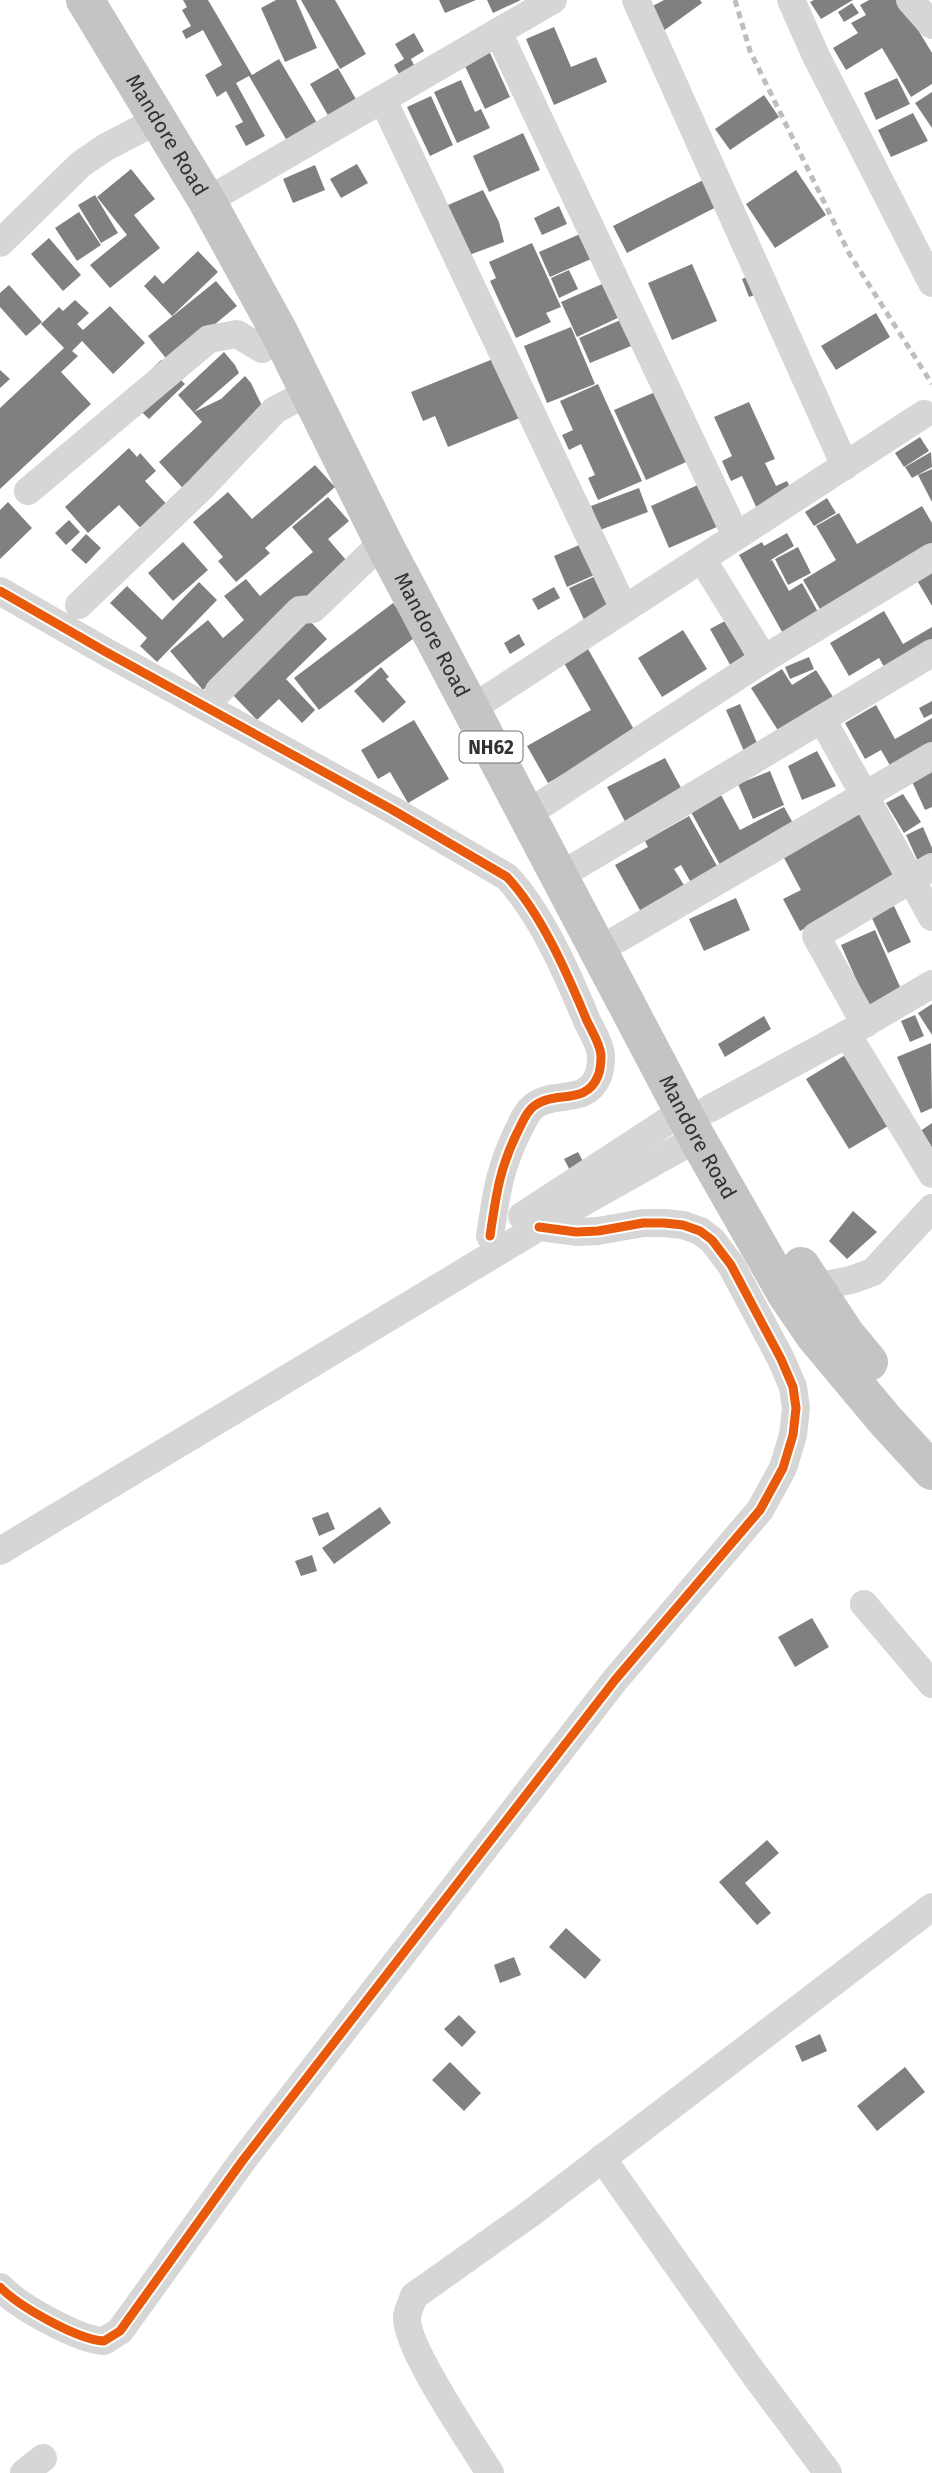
<svg xmlns="http://www.w3.org/2000/svg" width="932" height="2473" viewBox="0 0 932 2473" font-family="'Fira Sans',sans-serif">
	<rect width="100%" height="100%" fill="#fff"/>
	<g fill="#808080">
		<polygon points="183,0 208,0 252,75 279,59 320,128 290,146 249,76 236,83 265,136 246,146 235,126 243,122 226,91 217,97 205,75 222,65 203,30 186,39 182,31 191,26 182,10 187,7"/>
		<polygon points="276,0 296,0 317,48 285,62 261,8"/>
		<polygon points="301,0 335,0 366,54 340,69"/>
		<polygon points="439,0 476,0 445,13"/>
		<polygon points="487,0 521,0 493,13"/>
		<polygon points="664,0 700,0 702,3 659,34 645,10"/>
		<polygon points="814,0 853,0 821,19 810,2"/>
		<polygon points="869,0 900,0 932,53 932,84 911,97 882,48 846,70 833,48 858,33 851,23 866,15 860,5"/>
		<polygon points="852,3 859,13 844,22 838,12"/>
		<polygon points="554,27 571,67 596,57 607,82 554,105 526,39"/>
		<polygon points="414,33 424,51 411,59 415,67 400,76 394,65 404,59 395,44"/>
		<polygon points="486,44 510,97 485,109 463,62"/>
		<polygon points="338,68 361,108 333,124 310,84"/>
		<polygon points="897,78 910,104 876,120 864,93"/>
		<polygon points="461,80 475,112 481,109 490,128 457,143 434,92"/>
		<polygon points="932,92 932,128 915,103"/>
		<polygon points="764,95 779,117 730,150 715,129"/>
		<polygon points="431,96 453,145 430,156 407,107"/>
		<polygon points="913,113 928,141 891,157 878,130"/>
		<polygon points="523,133 540,170 489,192 473,156"/>
		<polygon points="357,164 368,183 341,198 330,179"/>
		<polygon points="315,165 325,190 293,203 283,179"/>
		<polygon points="131,169 155,199 134,215 160,248 110,288 90,265 127,235 97,197"/>
		<polygon points="796,170 826,215 775,248 746,204"/>
		<polygon points="713,175 726,202 627,253 613,226"/>
		<polygon points="483,190 499,222 504,242 461,258 441,208"/>
		<polygon points="95,195 118,233 101,243 78,205"/>
		<polygon points="559,206 567,224 542,235 534,218"/>
		<polygon points="79,212 101,245 77,261 55,228"/>
		<polygon points="580,234 591,259 550,277 539,252"/>
		<polygon points="49,238 81,275 63,291 31,254"/>
		<polygon points="532,243 561,307 546,313 551,322 516,338 490,281 496,278 489,262"/>
		<polygon points="198,251 218,272 172,316 144,286 155,275 163,284"/>
		<polygon points="692,264 717,321 672,340 648,283"/>
		<polygon points="569,270 578,289 559,298 551,278"/>
		<polygon points="755,273 763,292 749,297 742,279"/>
		<polygon points="216,281 237,306 169,362 148,336"/>
		<polygon points="609,281 624,315 577,337 561,302"/>
		<polygon points="9,285 42,322 26,336 0,307 0,293"/>
		<polygon points="75,300 89,313 77,324 83,330 110,306 145,343 113,374 82,341 72,351 78,356 61,372 91,404 0,489 0,408 64,348 41,324 59,307 63,311"/>
		<polygon points="876,313 890,337 836,370 821,346"/>
		<polygon points="625,318 636,344 590,363 579,338"/>
		<polygon points="571,327 595,384 547,403 524,346"/>
		<polygon points="224,352 235,365 239,373 194,412 221,399 245,376 251,383 267,416 189,495 159,462 202,422 178,395"/>
		<polygon points="498,357 522,417 448,447 435,416 423,421 411,392"/>
		<polygon points="161,360 185,384 149,419 125,396"/>
		<polygon points="0,370 10,379 0,388"/>
		<polygon points="598,384 642,481 598,500 588,478 595,475 581,444 569,450 562,435 573,430 560,401"/>
		<polygon points="662,389 693,459 646,480 614,410"/>
		<polygon points="749,402 775,459 765,463 776,486 787,481 794,496 758,511 742,476 731,481 722,461 732,456 714,417"/>
		<polygon points="920,437 929,451 904,467 895,453"/>
		<polygon points="129,448 137,457 140,453 156,471 145,481 173,511 147,535 119,505 88,533 65,507"/>
		<polygon points="931,452 932,467 912,478 905,467"/>
		<polygon points="315,465 335,487 265,548 270,553 236,582 218,561 223,557 193,522 228,492 252,519"/>
		<polygon points="932,469 932,502 918,475"/>
		<polygon points="700,484 719,526 669,548 651,506"/>
		<polygon points="639,488 648,512 600,530 591,506"/>
		<polygon points="328,497 349,521 328,539 352,567 203,690 170,651 208,620 223,638 244,620 224,596 246,579 260,596 313,552 292,527"/>
		<polygon points="827,498 836,513 814,526 805,512"/>
		<polygon points="8,502 32,528 0,559 0,510"/>
		<polygon points="922,506 932,523 932,553 824,616 803,580 836,560 816,526 839,513 857,544"/>
		<polygon points="69,520 80,532 66,545 55,533"/>
		<polygon points="787,533 794,546 769,561 772,560 789,591 802,583 822,619 786,639 739,555 762,542 764,546"/>
		<polygon points="86,534 101,548 86,564 71,550"/>
		<polygon points="183,542 208,570 173,601 148,573"/>
		<polygon points="586,542 599,573 567,587 554,556"/>
		<polygon points="798,547 811,573 788,585 775,559"/>
		<polygon points="932,567 932,606 915,577"/>
		<polygon points="602,573 619,612 587,626 569,588"/>
		<polygon points="199,582 217,600 157,662 140,646 147,638 110,603 127,586 162,620"/>
		<polygon points="554,587 560,598 538,610 532,599"/>
		<polygon points="393,603 418,635 319,710 294,678"/>
		<polygon points="884,611 903,644 932,627 932,652 890,677 879,658 849,676 830,643"/>
		<polygon points="308,619 327,639 286,679 315,710 302,723 279,699 257,720 231,693"/>
		<polygon points="725,621 748,661 733,670 710,629"/>
		<polygon points="683,630 707,669 662,697 638,658"/>
		<polygon points="519,634 525,645 510,654 504,643"/>
		<polygon points="588,649 636,733 548,783 527,746 591,710 564,663"/>
		<polygon points="809,657 814,669 790,679 785,667"/>
		<polygon points="381,667 389,677 386,679 406,702 383,723 354,691"/>
		<polygon points="782,669 792,685 816,670 840,708 784,740 751,688"/>
		<polygon points="932,701 932,714 924,718 919,708"/>
		<polygon points="740,704 761,752 747,758 726,710"/>
		<polygon points="876,705 895,739 932,718 932,754 895,774 881,750 865,759 845,723"/>
		<polygon points="414,720 449,779 408,803 390,772 378,779 361,750"/>
		<polygon points="817,751 836,786 802,800 788,766"/>
		<polygon points="665,758 686,797 630,831 607,787"/>
		<polygon points="932,765 932,807 925,810 909,775"/>
		<polygon points="770,771 784,805 753,819 738,784"/>
		<polygon points="903,794 921,822 904,833 886,803"/>
		<polygon points="721,795 740,830 784,807 798,832 725,874 691,812"/>
		<polygon points="859,811 896,881 800,931 783,899 801,890 783,856"/>
		<polygon points="689,816 721,873 694,888 681,865 674,869 690,895 646,921 615,865 648,847 645,841"/>
		<polygon points="923,827 932,848 932,863 921,868 906,835"/>
		<polygon points="736,898 750,930 704,951 689,919"/>
		<polygon points="894,906 911,942 888,953 871,916"/>
		<polygon points="875,930 904,996 870,1011 841,945"/>
		<polygon points="932,1004 932,1035 918,1013"/>
		<polygon points="915,1015 924,1036 910,1042 901,1021"/>
		<polygon points="764,1016 771,1029 725,1057 718,1044"/>
		<polygon points="931,1043 932,1108 921,1113 897,1057"/>
		<polygon points="847,1054 893,1123 849,1149 806,1079"/>
		<polygon points="932,1123 932,1154 913,1136"/>
		<polygon points="578,1152 586,1167 572,1174 564,1159"/>
		<polygon points="853,1211 877,1232 847,1259 829,1241"/>
		<polygon points="380,1507 391,1523 334,1564 322,1548"/>
		<polygon points="328,1512 335,1529 319,1536 312,1518"/>
		<polygon points="312,1555 317,1571 301,1576 295,1561"/>
		<polygon points="812,1618 829,1647 795,1667 778,1637"/>
		<polygon points="767,1840 779,1853 745,1883 771,1913 757,1925 719,1882"/>
		<polygon points="566,1928 601,1960 585,1979 549,1947"/>
		<polygon points="514,1957 521,1975 500,1983 494,1965"/>
		<polygon points="459,2015 476,2032 462,2047 444,2029"/>
		<polygon points="820,2034 827,2051 802,2062 795,2046"/>
		<polygon points="450,2062 481,2093 464,2111 432,2080"/>
		<polygon points="905,2067 925,2092 877,2131 857,2106"/>
	</g>
	<g fill="none" stroke-linecap="round" stroke-linejoin="round">
		<g stroke="#d6d6d6" stroke-width="28">
			<polyline points="636,0 845,466"/>
			<polyline points="791,0 816,56 932,283"/>
			<polyline points="910,0 932,25"/>
			<polyline points="498,32 736,536"/>
			<polyline points="383,100 624,609"/>
			<polyline points="207,201 553,0"/>
			<polyline points="0,243 81,164 106,147 158,120"/>
			<polyline points="28,491 209,339 237,334 262,349 279,332"/>
			<polyline points="702,559 764,659"/>
			<path d="M0,591L106,652L391,809L507,877C541,913 568,975 587,1021C592,1031 600,1044 601,1055C601,1061 600,1071 598,1076C586,1106 554,1090 534,1106C525,1113 522,1124 517,1133C499,1170 496,1196 490,1236"/>
			<polyline points="79,605 201,488 275,410 309,392"/>
			<polyline points="219,691 300,610 313,609 383,542"/>
			<polyline points="471,709 924,414"/>
			<polyline points="822,719 932,917"/>
			<polyline points="544,803 764,659 932,557"/>
			<polyline points="578,865 932,653"/>
			<polyline points="618,939 932,756"/>
			<polyline points="865,1024 816,936 932,867"/>
			<polyline points="847,1034 932,1174"/>
			<polyline points="709,1109 847,1034 932,984"/>
			<polyline points="522,1216 683,1111"/>
			<polyline points="814,1287 851,1280 873,1272 932,1208"/>
			<polyline points="0,1551 539,1227 697,1138"/>
			<polyline points="864,1604 932,1684"/>
			<polyline points="602,2158 754,2374 828,2473"/>
			<path d="M0,2287C18,2306 78,2340 104,2341L120,2331L243,2160L615,1680L760,1510L783,1468L793,1435L796,1408L793,1387L781,1359L731,1265L712,1240L700,1231L683,1225L664,1223H643L598,1231L576,1232L539,1227"/>
			<polyline points="24,2473 43,2458"/>
			<path d="M490,2473C472,2444 404,2346 407,2316C408,2310 412,2302 414,2296L531,2213L932,1907"/>
		</g>
		<g stroke="#c4c4c4" stroke-width="38">
			<path id="s1" d="M85,0L207,201L279,332L383,542L697,1138L786,1294L814,1335L885,1420L932,1471"/>
			<polyline points="801,1266 845,1333 869,1362"/>
		</g>
		<polyline stroke="#bebebe" stroke-width="5" stroke-dasharray="7 5" stroke-linecap="butt" points="735,0 750,51 850,255 932,384"/>
		<g stroke="#fff" stroke-width="13">
			<g id="cycleway">
				<path d="M0,591L106,652L391,809L507,877C541,913 568,975 587,1021C592,1031 600,1044 601,1055C601,1061 600,1071 598,1076C586,1106 554,1090 534,1106C525,1113 522,1124 517,1133C499,1170 496,1196 490,1236"/>
				<path d="M0,2287C18,2306 78,2340 104,2341L120,2331L243,2160L615,1680L760,1510L783,1468L793,1435L796,1408L793,1387L781,1359L731,1265L712,1240L700,1231L683,1225L664,1223H643L598,1231L576,1232L539,1227"/>
			</g>
		</g>
		<use href="#cycleway" stroke="#e8590c" stroke-width="9"/>
	</g>
	<g text-anchor="middle" stroke-width="7" stroke-linejoin="round" paint-order="stroke">
		<rect fill="#fff" stroke="#707070" stroke-width="2" x="459.5" y="731.5" width="63" height="31" rx="5"/>
		<g font-size="19" font-weight="bold" fill="#323232">
			<text x="491" y="754">NH62</text>
		</g>
		<g font-size="21" fill="#323232" stroke="#fff">
			<text dy="7" stroke="none"><textPath href="#s1" startOffset="158">Mandore Road</textPath></text>
			<text dy="7" stroke="none"><textPath href="#s1" startOffset="724">Mandore Road</textPath></text>
			<text dy="7" stroke="none"><textPath href="#s1" startOffset="1292">Mandore Road</textPath></text>
		</g>
	</g>
</svg>
